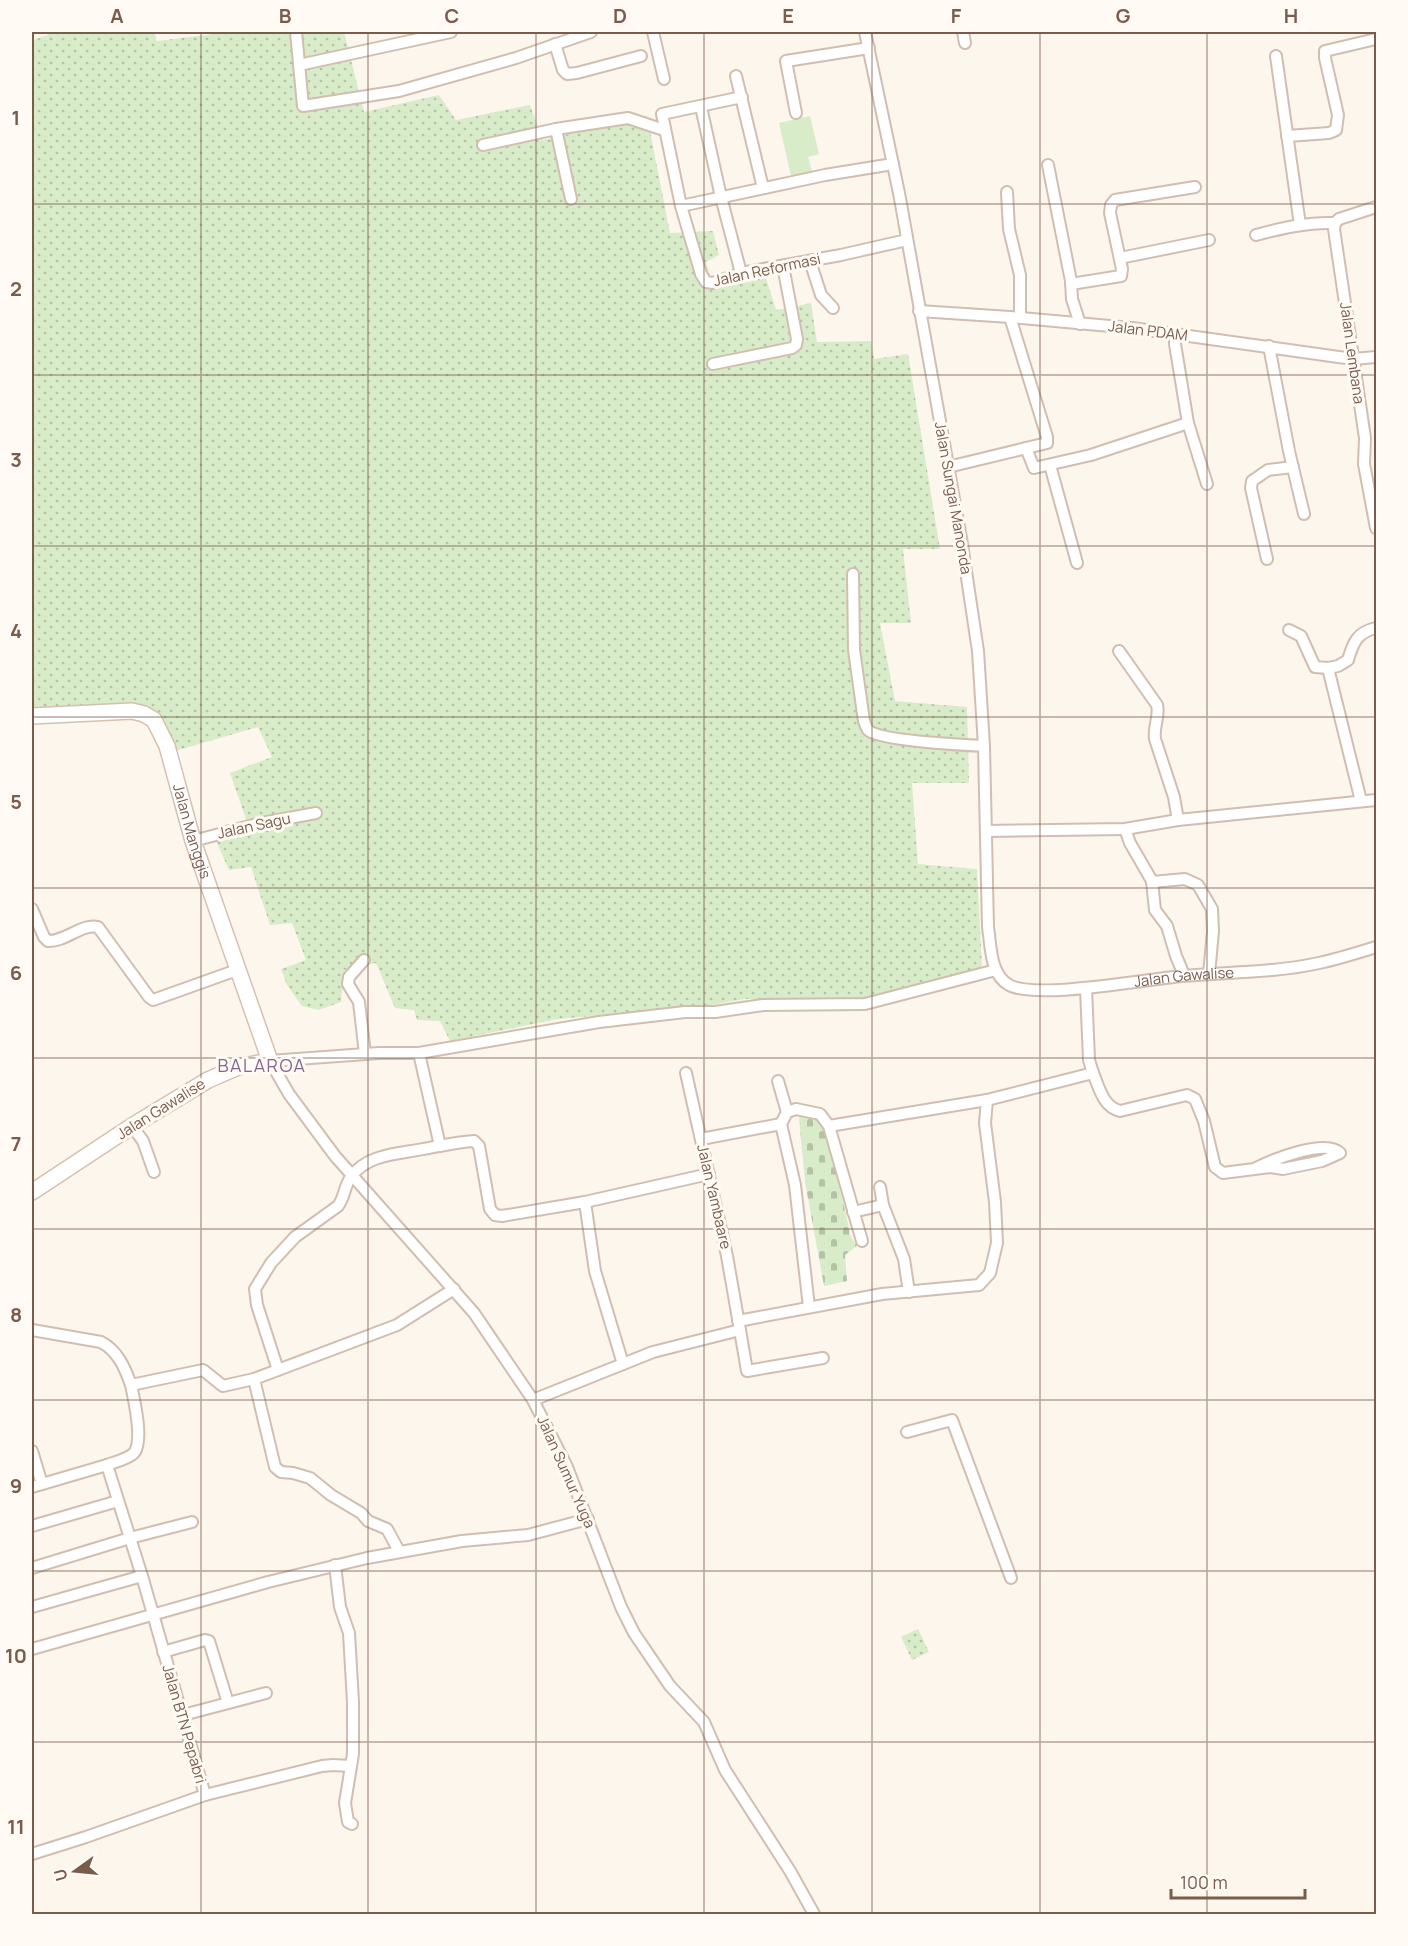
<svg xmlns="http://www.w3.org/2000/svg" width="1408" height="1946" viewBox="0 0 1408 1946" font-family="Manrope,sans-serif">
	<defs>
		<pattern id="green-dots" width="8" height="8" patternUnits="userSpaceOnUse" patternTransform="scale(1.5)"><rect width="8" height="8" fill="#d8ecc9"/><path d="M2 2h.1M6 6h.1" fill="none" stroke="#b4c2a5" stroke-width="1.8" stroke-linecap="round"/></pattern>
		<pattern id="cemetery-stones" width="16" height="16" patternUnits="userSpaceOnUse" patternTransform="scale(1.5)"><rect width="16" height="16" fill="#d8ecc9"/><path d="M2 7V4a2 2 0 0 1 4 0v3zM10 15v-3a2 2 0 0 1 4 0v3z" fill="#b4c2a5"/></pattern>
	</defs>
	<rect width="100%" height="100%" fill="#fdf6ec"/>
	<g fill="url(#green-dots)">
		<polygon points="47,32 154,32 157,41 230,32 344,32 364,112 439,95 456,120 530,105 543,140 647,116 670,233 713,231 719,255 706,262 713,285 766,278 776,310 811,303 817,342 871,341 874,359 908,354 940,549 903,549 911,623 880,623 895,701 967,707 969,783 912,783 918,864 977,869 982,967 868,999 745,999 699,1007 558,1019 450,1041 440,1021 417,1020 414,1010 395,1008 376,963 344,970 341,1002 319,1010 302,1006 287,985 281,969 306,960 292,923 270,925 251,867 229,870 216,841 250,831 230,773 272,757 258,727 165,754 149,725 117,706 32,714 32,40 48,35"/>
		<polygon points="918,1629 929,1652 912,1660 901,1637"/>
	</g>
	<polygon fill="url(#cemetery-stones)" points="801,1113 821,1120 829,1140 851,1237 857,1246 845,1255 847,1281 824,1286 805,1182 799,1118"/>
	<polygon fill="#d8ecc9" points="810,116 819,154 808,157 812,171 791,176 779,123"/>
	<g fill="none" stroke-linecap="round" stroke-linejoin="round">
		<g stroke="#d1beb0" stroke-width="14">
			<g id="street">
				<polyline points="296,32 303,106 399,91 516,58 591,32"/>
				<polyline points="653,32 664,79"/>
				<path id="s1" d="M865,32L899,193L961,538L978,651L984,746L988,927C991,947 990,974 1009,985C1035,1000 1148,979 1182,976C1227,972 1274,973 1319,963C1338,959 1357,953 1376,947"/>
				<polyline points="963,32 965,43"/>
				<polyline points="555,44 563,70 567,74 577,73 641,56"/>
				<polyline points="1276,56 1300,225"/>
				<polyline points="299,65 451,32"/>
				<polyline points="736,76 763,188"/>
				<polyline points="742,97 662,114 681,206 701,274 706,282 713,283 741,273 841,255 907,240"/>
				<polyline points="701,107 721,197 741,273"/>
				<polyline points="796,113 786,61 869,48"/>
				<polyline points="556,129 571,199"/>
				<polyline points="1287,136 1329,133 1336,130 1338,115 1325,58 1325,51 1376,39"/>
				<polyline points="483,145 556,129 628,118 664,130"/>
				<polyline points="1048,165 1071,281 1072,299 1080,324"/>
				<polyline points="1007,192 1009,229 1020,275 1020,318"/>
				<polyline points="681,206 825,175 893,164"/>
				<polyline points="1376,207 1339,219 1335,223 1334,229 1365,438 1364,464 1376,528"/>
				<path d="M1256,235C1282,228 1308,222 1335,223"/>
				<polyline points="1120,258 1209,240"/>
				<polyline points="810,261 821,295 833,308"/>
				<polyline points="1071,284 1121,276 1122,269 1110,213 1111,205 1115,200 1195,187"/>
				<polyline points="919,311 1010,317 1132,328 1353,359 1376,357"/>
				<polyline points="1269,346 1289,451 1304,514"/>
				<polyline points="713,364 792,348 796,345 797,339 783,266"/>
				<polyline points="1188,423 1207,484"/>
				<polyline points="1026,448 1034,468 1091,455 1188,423 1175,344 1175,334"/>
				<polyline points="1050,465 1077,563"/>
				<polyline points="948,467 1047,443 1047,437 1010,317"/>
				<polyline points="1267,559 1251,488 1252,481 1268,470 1293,467"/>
				<path d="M853,574L854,650L864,721C865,724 866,727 868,730C879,741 965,745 984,746"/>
				<polyline points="1289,630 1301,636 1315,667 1328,668"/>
				<path d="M1119,651L1157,705C1160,716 1153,727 1155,739L1174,797L1178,820"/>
				<path d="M1361,801L1328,668L1338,666L1348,660C1353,643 1357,632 1376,628"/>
				<polyline points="1125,829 1130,843 1152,881 1155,910 1167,926 1176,956 1184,975"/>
				<polyline points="986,831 1125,829 1178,820 1376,800"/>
				<polyline points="193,841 257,824 316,813"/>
				<polyline points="1152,882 1185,879 1198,885 1212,909 1213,931 1209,974"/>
				<path d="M32,909L44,937L48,941C65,942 82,923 98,927L149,997L153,1000L237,970"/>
				<polyline points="364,960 349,977 348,984 359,1002 365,1054"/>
				<polyline points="419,1053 440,1146"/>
				<path d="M1093,1073C1099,1087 1103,1107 1120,1111L1187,1095L1195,1099L1204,1121L1215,1167L1223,1173L1270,1167L1283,1169L1322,1161L1340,1153C1326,1138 1272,1160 1256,1168"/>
				<polyline points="778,1081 787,1112"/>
				<polyline points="132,1126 143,1141 154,1172"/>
				<polyline points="829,1126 862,1241"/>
				<polyline points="701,1139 781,1124"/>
				<polyline points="880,1187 883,1205 904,1259 909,1292"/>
				<polyline points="853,1212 883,1205"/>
				<polyline points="809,1307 795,1185 781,1124 787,1112 796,1109 820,1114 829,1126 987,1100 1093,1073 1089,1060 1086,988"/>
				<polyline points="738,1321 882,1294 979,1285 990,1273 997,1243 995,1202 985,1123 987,1100"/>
				<path d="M32,1330L101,1342C118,1351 125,1368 131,1385L203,1370L223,1386L254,1379L397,1325L454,1289"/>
				<polyline points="740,1330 747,1371 823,1358"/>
				<polyline points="623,1364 595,1271 585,1202 709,1174"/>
				<path d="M278,1370L257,1305L255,1289L271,1263L295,1237L338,1206C345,1197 344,1186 351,1177C367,1154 398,1154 423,1149C440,1146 457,1142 474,1141L479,1146L490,1209L495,1215L502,1216L585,1202"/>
				<polyline points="254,1379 275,1467 281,1472 293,1473 310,1478 331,1495 361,1513 368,1521 387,1529 399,1551"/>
				<polyline points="533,1400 653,1352 740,1330 727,1256 686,1073"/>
				<polyline points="907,1432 952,1420 1011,1578"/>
				<polyline points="32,1451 42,1484"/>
				<path d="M107,1465C115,1462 128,1459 134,1453C144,1440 134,1400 131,1385"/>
				<polyline points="32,1487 107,1465 142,1576 205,1795 86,1837 32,1854"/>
				<polyline points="32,1526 118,1501"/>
				<polyline points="335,1565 340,1607 349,1633 353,1702 353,1754 345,1803 348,1822 352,1824"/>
				<polyline points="32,1568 130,1538 192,1522"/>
				<polyline points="32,1607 142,1576"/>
				<polyline points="32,1649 268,1582 367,1558 462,1541 528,1535 588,1519"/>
				<polyline points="163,1652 205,1640 209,1641 228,1703"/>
				<polyline points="183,1715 266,1693"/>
				<polyline points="205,1795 322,1766 333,1765 351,1766"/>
				<polyline points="814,1914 790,1871 725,1770 704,1722 670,1686 634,1633 621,1607 567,1467 533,1400 474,1313 335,1156 289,1094 270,1061 379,1053 419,1053 599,1022 685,1012 715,1012 763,1005 865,1004 996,970"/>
			</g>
		</g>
		<g stroke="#d6c0b0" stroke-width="18">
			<g id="secondary">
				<path id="s2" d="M32,716L132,711L144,714L154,720L167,746L193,841L270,1061L238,1067L208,1080L132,1126L32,1192"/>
			</g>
		</g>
		<use href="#street" stroke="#fff" stroke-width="10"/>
		<use href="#secondary" stroke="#fff" stroke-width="15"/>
	</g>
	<path fill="none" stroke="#7a5c4d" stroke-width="1.5" stroke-opacity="0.55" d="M201,32V1914M368,32V1914M536,32V1914M704,32V1914M872,32V1914M1040,32V1914M1207,32V1914M32,204H1376M32,375H1376M32,546H1376M32,717H1376M32,888H1376M32,1058H1376M32,1229H1376M32,1400H1376M32,1571H1376M32,1742H1376"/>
	<g text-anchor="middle" stroke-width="6" stroke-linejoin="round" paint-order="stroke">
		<g font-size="15" fill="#7a5c4d" stroke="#fffaf3">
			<text transform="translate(767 270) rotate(-12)" y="5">Jalan Reformasi</text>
			<text transform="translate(1148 331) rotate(7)" y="5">Jalan PDAM</text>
			<text transform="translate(1352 353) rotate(82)" y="5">Jalan Lembana</text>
			<text transform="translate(953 498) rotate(80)" y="5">Jalan Sungai Manonda</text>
			<text transform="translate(254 826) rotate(-12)" y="5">Jalan Sagu</text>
			<text dy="5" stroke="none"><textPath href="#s2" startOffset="242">Jalan Manggis</textPath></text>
			<text dy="5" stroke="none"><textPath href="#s1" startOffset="1146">Jalan Gawalise</textPath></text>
			<text transform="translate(161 1109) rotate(-32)" y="5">Jalan Gawalise</text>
			<text transform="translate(714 1197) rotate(77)" y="5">Jalan Yambaare</text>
			<text transform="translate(566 1472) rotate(66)" y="5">Jalan Sumur Yuga</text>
			<text transform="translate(184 1724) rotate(74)" y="5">Jalan BTN Pepabri</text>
		</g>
		<g font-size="18" letter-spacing="1.5" fill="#846695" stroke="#fffaf3">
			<text x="262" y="1072">BALAROA</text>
		</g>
	</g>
	<rect width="1408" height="1946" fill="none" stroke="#fffaf3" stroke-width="66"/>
	<g transform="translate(75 1871) rotate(255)" stroke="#fffaf3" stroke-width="4.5" paint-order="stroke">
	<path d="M0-4.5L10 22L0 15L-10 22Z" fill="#7a5c4d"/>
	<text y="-9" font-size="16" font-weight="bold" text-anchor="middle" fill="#7a5c4d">U</text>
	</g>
	<path d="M1171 1889v9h134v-9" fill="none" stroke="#7a5c4d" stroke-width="3"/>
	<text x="1180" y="1889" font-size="18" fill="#7a5c4d" stroke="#fffaf3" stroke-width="4.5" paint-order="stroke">100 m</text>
	<rect x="33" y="33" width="1342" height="1880" fill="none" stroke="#7a5c4d" stroke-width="2"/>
	<g font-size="20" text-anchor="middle" font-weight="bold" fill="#7a5c4d">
		<text x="117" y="23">A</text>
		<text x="285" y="23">B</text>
		<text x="452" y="23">C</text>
		<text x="620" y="23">D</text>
		<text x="788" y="23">E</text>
		<text x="956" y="23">F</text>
		<text x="1123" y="23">G</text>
		<text x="1291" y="23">H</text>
		<text x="16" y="125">1</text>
		<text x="16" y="296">2</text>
		<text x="16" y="467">3</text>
		<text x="16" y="638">4</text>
		<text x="16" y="809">5</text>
		<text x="16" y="980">6</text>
		<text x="16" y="1151">7</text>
		<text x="16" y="1322">8</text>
		<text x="16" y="1493">9</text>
		<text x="16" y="1663">10</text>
		<text x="16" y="1834">11</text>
	</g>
</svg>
